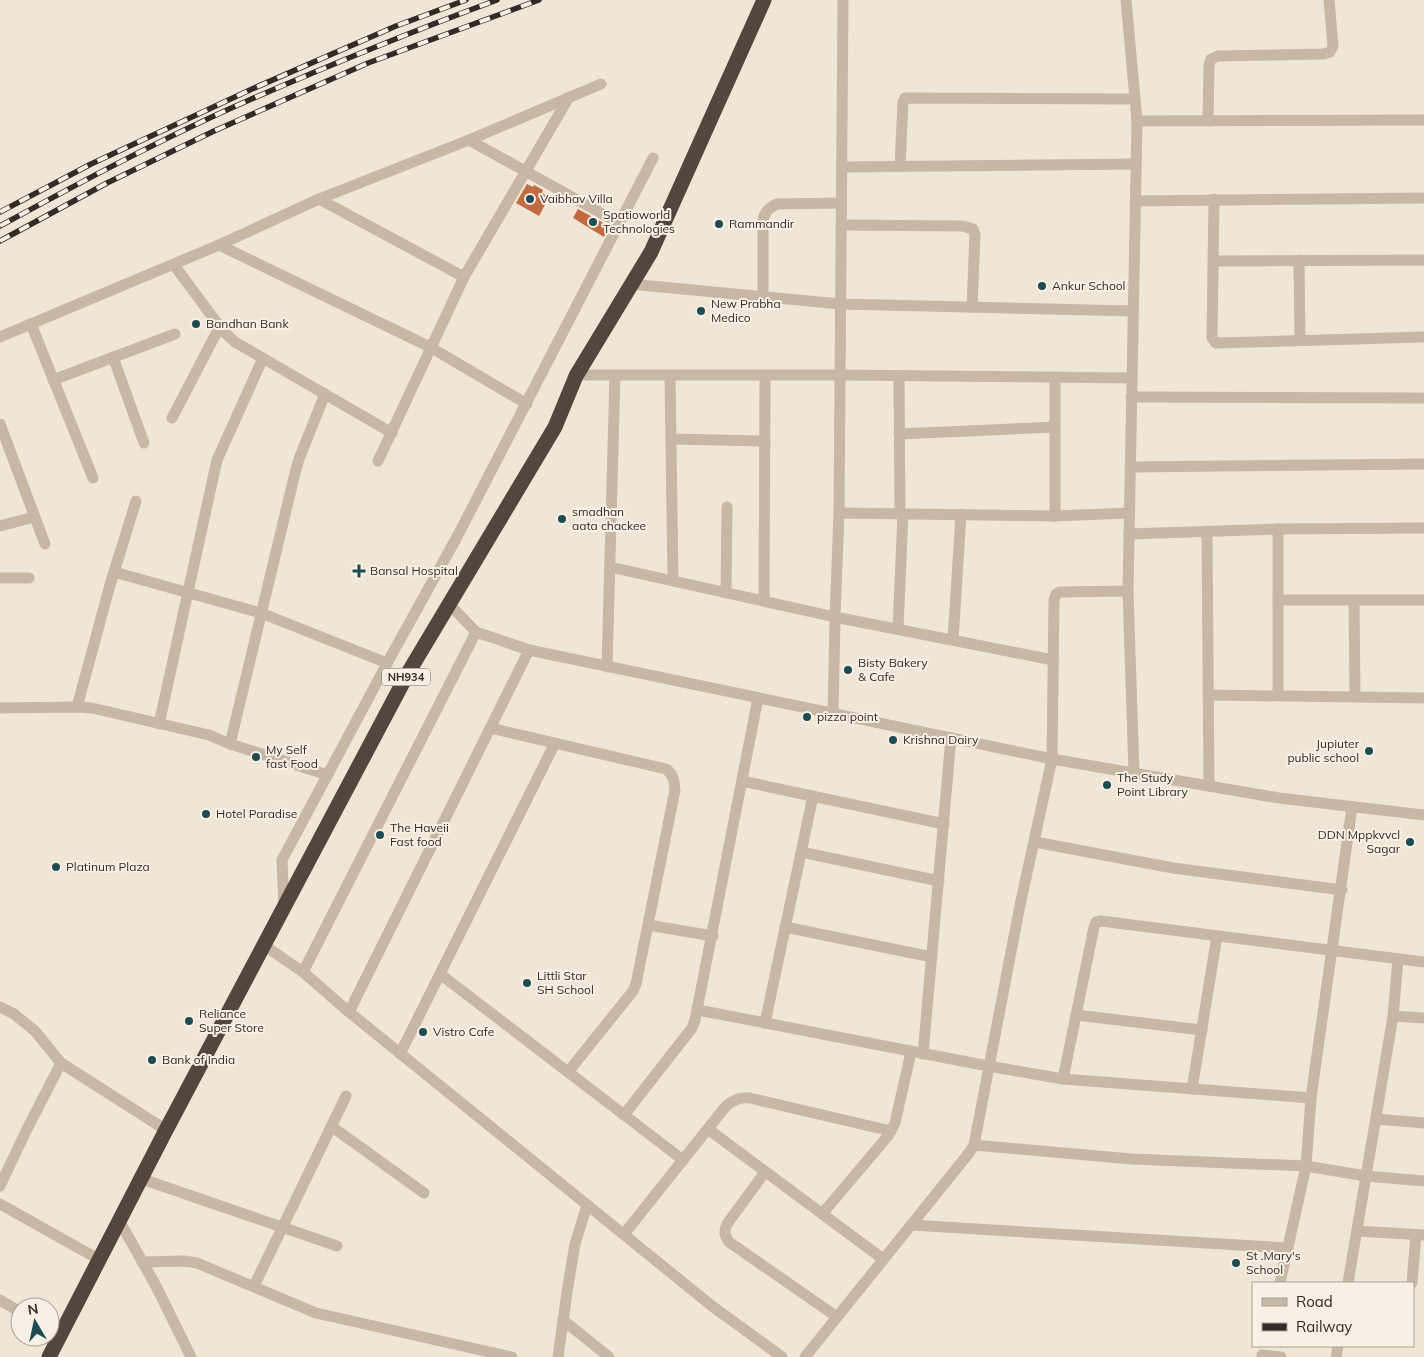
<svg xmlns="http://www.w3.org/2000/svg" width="1424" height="1357" viewBox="0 0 1424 1357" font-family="Mulish,sans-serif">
	<rect width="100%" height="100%" fill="#f0e6d8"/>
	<g fill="#c16b45">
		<polygon points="527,184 533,187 534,185 543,190 542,193 549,197 539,216 516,203"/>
		<polygon points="578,209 609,226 604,237 573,218"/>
	</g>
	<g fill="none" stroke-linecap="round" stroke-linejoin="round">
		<g stroke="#c7b7a5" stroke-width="11">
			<polyline points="1126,0 1137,121 1128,591 1134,773"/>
			<polyline points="1137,121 1424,120"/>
			<polyline points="1208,121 1209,65 1211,59 1218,56 1323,54 1330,52 1333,46 1329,0"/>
			<polyline points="469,140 619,223"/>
			<polyline points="900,166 903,102 905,98 1135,99"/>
			<polyline points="842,167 1136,164"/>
			<polyline points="319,199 464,277"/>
			<polyline points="1214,199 1212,338 1216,343 1424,337"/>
			<polyline points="1135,201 1424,198"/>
			<polyline points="841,225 962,226 973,229 975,234 972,307"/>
			<polyline points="219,245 430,347 527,404"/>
			<polyline points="1299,260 1300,340"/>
			<polyline points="1213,261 1424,260"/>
			<polyline points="174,265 223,331 235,342 392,433"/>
			<polyline points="630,284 840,304 1133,311"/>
			<path d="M763,297V220C765,211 769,208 777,204L841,203"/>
			<polyline points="31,324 93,478"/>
			<polyline points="0,337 219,245 319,199 469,140 601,84"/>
			<polyline points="113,357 144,443"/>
			<polyline points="585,375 840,375 1132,378"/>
			<polyline points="670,375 673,581"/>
			<polyline points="899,376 900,514"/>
			<polyline points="1055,377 1055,516"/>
			<polyline points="53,380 175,334"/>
			<polyline points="1131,397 1424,398"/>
			<polyline points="172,418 220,326"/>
			<polyline points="0,424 45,544"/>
			<polyline points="899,434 1055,427"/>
			<polyline points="671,439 765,441"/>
			<polyline points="378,461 464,277 569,97"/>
			<polyline points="1130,467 1424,464"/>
			<polyline points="839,513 1055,516 1129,513"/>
			<polyline points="0,526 34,517"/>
			<polyline points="1278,529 1278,695"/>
			<polyline points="1207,531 1209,786"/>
			<polyline points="1129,534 1278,529 1424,528"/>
			<polyline points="610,567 835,617 1053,660"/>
			<polyline points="114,572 261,613 387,663"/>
			<polyline points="0,578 29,578"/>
			<polyline points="726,593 727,507"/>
			<polyline points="1278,600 1424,600"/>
			<polyline points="1354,600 1355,697"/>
			<polyline points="764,601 765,375"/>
			<polyline points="449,604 476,632 529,650 1052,759 1279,798 1424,815"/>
			<polyline points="898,629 903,514"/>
			<polyline points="953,640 961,514"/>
			<polyline points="607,667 615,375"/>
			<polyline points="1208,695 1424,698"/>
			<polyline points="77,707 110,585 136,501"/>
			<polyline points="0,708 77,707 92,708 209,735 230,744 328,775"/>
			<polyline points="833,714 835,617 839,513 843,0"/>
			<polyline points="159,724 217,460 263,358"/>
			<path d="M490,728L666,769C674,775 674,780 675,790L636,984L633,991L568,1072"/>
			<polyline points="230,744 295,473 299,459 325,394"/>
			<polyline points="742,781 944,824"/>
			<polyline points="1035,842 1173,868 1342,890"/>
			<polyline points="801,852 939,881"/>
			<polyline points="284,907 282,860 391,656 457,537 653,158"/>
			<polyline points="648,925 713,936"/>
			<polyline points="785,927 932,957"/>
			<polyline points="265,946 303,972 349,1012 712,1306 782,1357"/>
			<polyline points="303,972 476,632"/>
			<polyline points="440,974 683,1160"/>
			<polyline points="0,1007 14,1014 35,1031 61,1063 166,1130"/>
			<polyline points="698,1010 988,1066 1063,1079 1311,1098"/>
			<polyline points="349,1012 529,650"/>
			<polyline points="1076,1015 1202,1030"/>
			<polyline points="1393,1016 1424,1018"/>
			<polyline points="765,1023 813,796"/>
			<polyline points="400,1054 555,743"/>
			<polyline points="923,1054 951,738"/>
			<polyline points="1063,1079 1094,927 1096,922 1101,921 1424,962"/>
			<polyline points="1192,1089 1217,936"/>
			<polyline points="624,1115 692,1028 695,1020 758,698"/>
			<polyline points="1376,1119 1424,1123"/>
			<polyline points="331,1126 424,1193"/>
			<polyline points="708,1129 883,1259"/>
			<polyline points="974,1145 1132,1159 1306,1166 1366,1176 1424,1181"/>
			<path d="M765,1172L727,1224C724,1231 724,1235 729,1242L837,1317"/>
			<polyline points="142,1179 337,1246"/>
			<polyline points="0,1186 26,1131 61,1063"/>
			<polyline points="0,1204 100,1260"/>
			<polyline points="822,1214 888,1136 895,1123 911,1052"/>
			<polyline points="120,1222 156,1286 191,1357"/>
			<polyline points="911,1225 1288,1248"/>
			<polyline points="1357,1231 1424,1235"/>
			<path d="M624,1234L726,1106C734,1100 740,1097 750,1098L891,1131"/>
			<polyline points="142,1262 184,1261 197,1263 316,1313 512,1357"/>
			<polyline points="1280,1283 1306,1166 1311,1098 1352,807"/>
			<polyline points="1348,1283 1393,1016 1398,959"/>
			<polyline points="1412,1283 1416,1235"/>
			<polyline points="254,1286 346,1096"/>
			<polyline points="0,1300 20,1312"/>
			<polyline points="563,1320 609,1357"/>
			<polyline points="1262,1355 1281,1357"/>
			<polyline points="558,1357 567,1292 575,1244 587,1205"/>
			<polyline points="805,1357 969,1153 974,1145 1020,905 1052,759 1054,600 1056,594 1060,592 1128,591"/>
			<polyline points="1336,1357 1338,1346"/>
		</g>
		<polyline stroke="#53463d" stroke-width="15" points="49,1357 166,1130 408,673 555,427 576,376 651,252 764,0"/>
		<g stroke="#332b26" stroke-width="5.5">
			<g id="rail">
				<polyline points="0,212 91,164 252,89 396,26 466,0"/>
				<path d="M0,226C81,182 163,138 247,101C330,65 413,31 497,0"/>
				<polyline points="0,241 107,183 214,131 368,63 539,0"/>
			</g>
		</g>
		<use href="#rail" stroke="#f8f0e4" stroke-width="4" stroke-dasharray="11" stroke-linecap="butt"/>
	</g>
	<g fill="#1d4b52" stroke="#f8f0e4" stroke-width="2">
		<circle cx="530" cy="199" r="5"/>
		<circle cx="593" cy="222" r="5"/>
		<circle cx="719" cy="224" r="5"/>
		<circle cx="1042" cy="286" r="5"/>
		<circle cx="701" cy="311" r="5"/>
		<circle cx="196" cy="324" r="5"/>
		<circle cx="562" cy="519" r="5"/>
		<path d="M356.5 563.5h5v5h5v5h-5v5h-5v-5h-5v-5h5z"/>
		<circle cx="848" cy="670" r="5"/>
		<circle cx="807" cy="717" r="5"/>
		<circle cx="893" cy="740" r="5"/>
		<circle cx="1369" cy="751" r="5"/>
		<circle cx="256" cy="757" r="5"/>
		<circle cx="1107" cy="785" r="5"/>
		<circle cx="206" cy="814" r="5"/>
		<circle cx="380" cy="835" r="5"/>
		<circle cx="1410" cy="842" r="5"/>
		<circle cx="56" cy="867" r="5"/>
		<circle cx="527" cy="983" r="5"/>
		<circle cx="189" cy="1021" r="5"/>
		<circle cx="423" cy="1032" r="5"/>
		<circle cx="152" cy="1060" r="5"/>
		<circle cx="1236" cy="1263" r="5"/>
	</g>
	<g text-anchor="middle" stroke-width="4" stroke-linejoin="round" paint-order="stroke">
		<rect fill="#f8f0e4" stroke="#6e665f" stroke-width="1" x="382" y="668.5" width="48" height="17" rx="4"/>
		<g font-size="11" font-weight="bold" fill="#332b26">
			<text x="406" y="681">NH934</text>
		</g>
		<g font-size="12" fill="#332b26" stroke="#f8f0e4" text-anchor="start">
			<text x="540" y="203">Vaibhav Villa</text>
			<text x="603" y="219">Spatioworld<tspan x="603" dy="14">Technologies</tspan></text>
			<text x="729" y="228">Rammandir</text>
			<text x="1052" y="290">Ankur School</text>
			<text x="711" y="308">New Prabha<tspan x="711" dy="14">Medico</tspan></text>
			<text x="206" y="328">Bandhan Bank</text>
			<text x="572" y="516">smadhan<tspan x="572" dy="14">aata chackee</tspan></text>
			<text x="370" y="575">Bansal Hospital</text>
			<text x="858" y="667">Bisty Bakery<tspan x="858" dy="14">&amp; Cafe</tspan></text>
			<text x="817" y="721">pizza point</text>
			<text x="903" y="744">Krishna Dairy</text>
			<text x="1359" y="748" text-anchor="end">Jupiuter<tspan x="1359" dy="14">public school</tspan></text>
			<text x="266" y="754">My Self<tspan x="266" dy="14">fast Food</tspan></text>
			<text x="1117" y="782">The Study<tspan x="1117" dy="14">Point Library</tspan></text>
			<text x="216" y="818">Hotel Paradise</text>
			<text x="390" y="832">The Haveii<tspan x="390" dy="14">Fast food</tspan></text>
			<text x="1400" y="839" text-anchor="end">DDN Mppkvvcl<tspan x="1400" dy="14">Sagar</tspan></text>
			<text x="66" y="871">Platinum Plaza</text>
			<text x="537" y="980">Littli Star<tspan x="537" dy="14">SH School</tspan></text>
			<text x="199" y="1018">Reliance<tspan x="199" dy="14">Super Store</tspan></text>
			<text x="433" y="1036">Vistro Cafe</text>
			<text x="162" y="1064">Bank of India</text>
			<text x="1246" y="1260">St .Mary's<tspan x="1246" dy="14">School</tspan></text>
		</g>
	</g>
	<rect x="1252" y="1282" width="162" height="65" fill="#f8f0e4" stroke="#a9a198"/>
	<rect x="1262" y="1298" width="25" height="8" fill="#c7b7a5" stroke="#a9a198"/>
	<text x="1296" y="1307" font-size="15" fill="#332b26">Road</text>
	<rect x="1262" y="1323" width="25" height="8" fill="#332b26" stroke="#a9a198"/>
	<text x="1296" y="1332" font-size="15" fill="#332b26">Railway</text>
	<g transform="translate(35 1322) rotate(351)"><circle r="24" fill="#f8f0e4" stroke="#a9a198"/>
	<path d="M0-4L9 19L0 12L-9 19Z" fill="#1d4b52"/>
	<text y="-8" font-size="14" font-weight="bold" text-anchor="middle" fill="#332b26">N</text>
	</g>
</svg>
